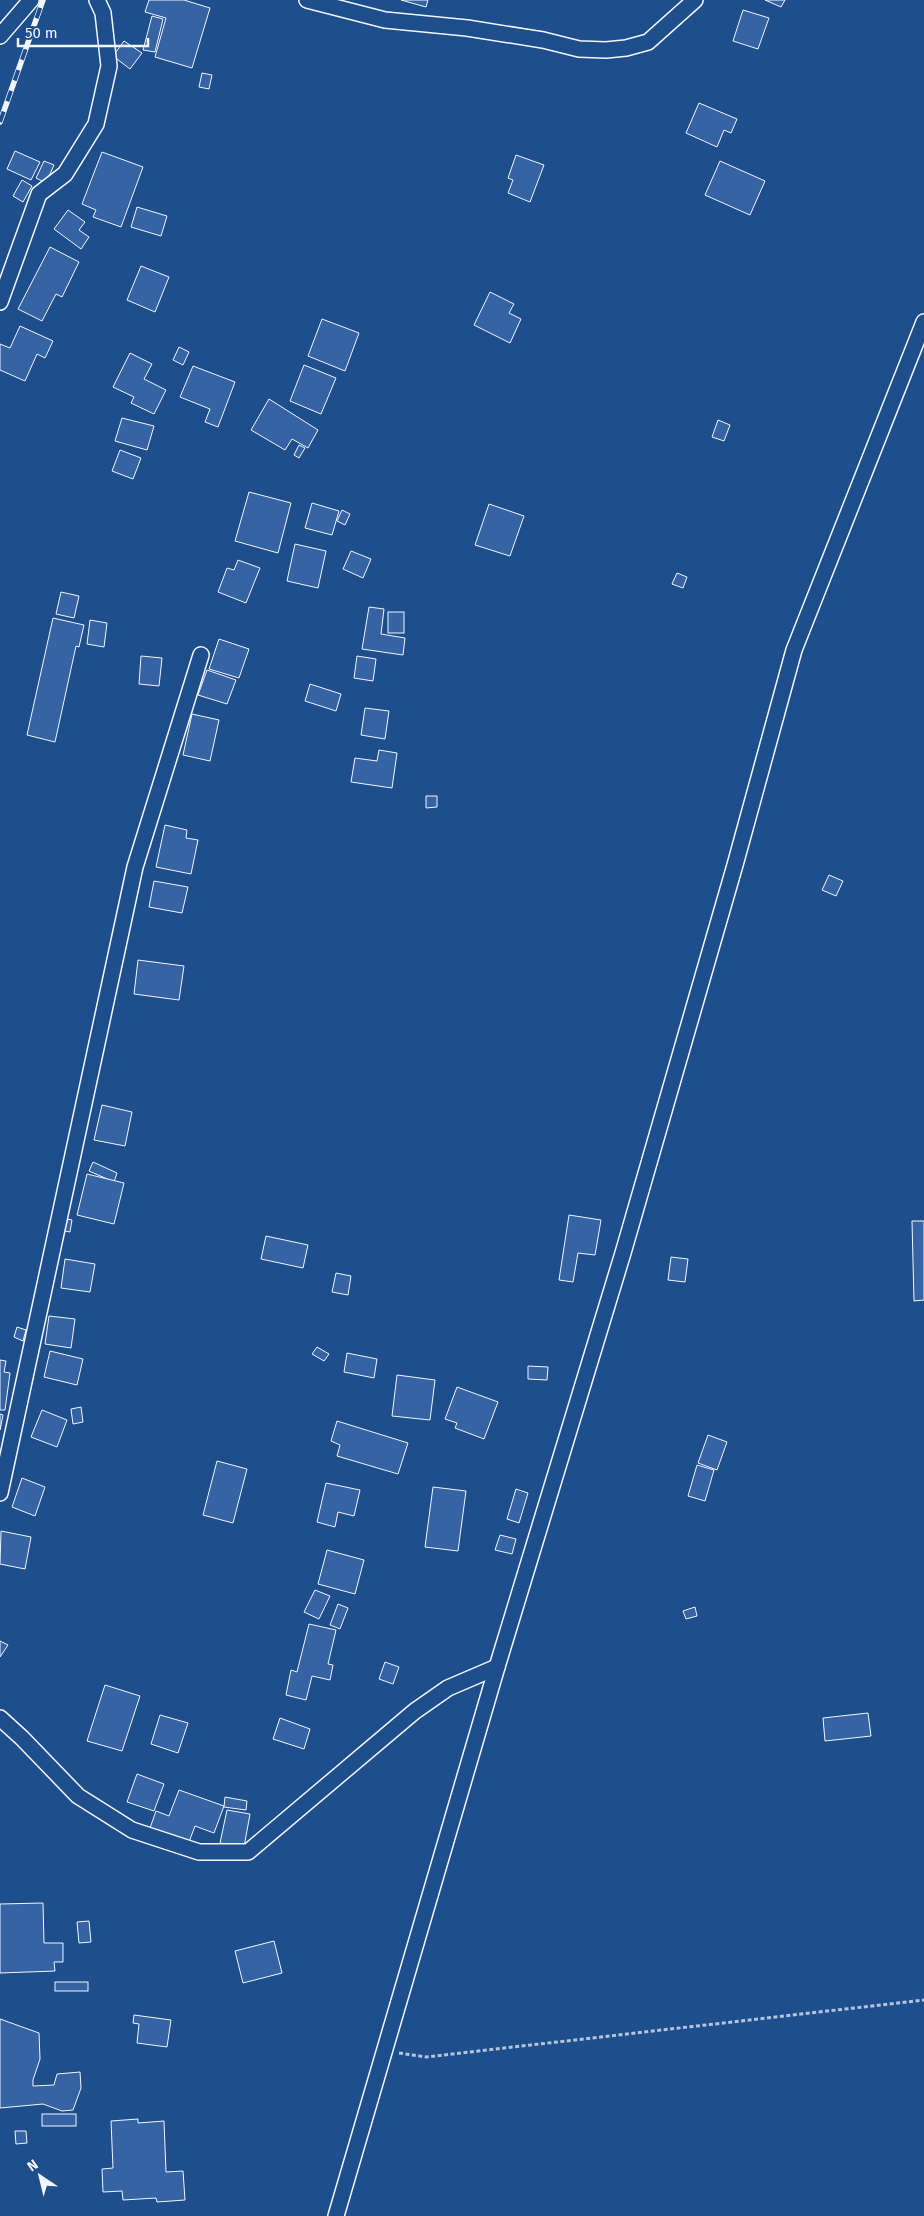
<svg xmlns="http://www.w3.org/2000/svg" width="924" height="2216" viewBox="0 0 924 2216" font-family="'Fira Sans',sans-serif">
	<rect width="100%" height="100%" fill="#1f4e8c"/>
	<g fill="#3563a3" stroke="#f2f6ff">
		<polygon points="149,0 184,0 210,8 192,68 155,57 166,18 145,12"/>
		<polygon points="401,0 428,0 426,7"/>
		<polygon points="765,0 785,0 781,7"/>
		<polygon points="743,10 769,18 758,49 733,41"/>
		<polygon points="152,16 163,19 155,52 143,50"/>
		<polygon points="124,41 142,53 130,69 113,56"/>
		<polygon points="202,73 212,75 209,89 199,87"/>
		<polygon points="699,103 737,119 731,133 724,130 717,147 686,133"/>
		<polygon points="15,151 40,162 31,180 7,169"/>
		<polygon points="102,152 143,167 121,227 93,217 96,210 82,204"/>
		<polygon points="516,155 544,165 530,202 508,193 513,180 508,178"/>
		<polygon points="44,161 54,165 46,183 36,178"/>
		<polygon points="720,161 765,181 750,215 705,195"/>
		<polygon points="22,180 32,186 23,202 13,196"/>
		<polygon points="137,207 167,216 161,236 131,227"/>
		<polygon points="68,210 85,222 79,230 89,237 81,249 54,229"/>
		<polygon points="50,247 79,262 62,297 56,294 42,321 18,309"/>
		<polygon points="141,266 169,277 155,312 127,300"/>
		<polygon points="490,292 514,304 509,313 521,319 510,343 474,325"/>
		<polygon points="322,319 359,333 345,371 308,356"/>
		<polygon points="20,326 53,341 45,358 37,354 25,381 0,370 0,344 10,348"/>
		<polygon points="179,347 189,352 183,365 173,360"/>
		<polygon points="130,353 152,364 144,379 166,390 154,414 131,403 134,397 113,387"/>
		<polygon points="304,365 336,378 321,414 290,401"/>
		<polygon points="193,366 235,382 218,427 205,422 210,409 180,397"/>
		<polygon points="269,399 318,430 308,448 292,439 285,450 251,430"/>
		<polygon points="122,418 154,426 147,450 115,441"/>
		<polygon points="718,420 730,425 724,441 712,437"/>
		<polygon points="299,445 305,448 299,458 294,455"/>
		<polygon points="120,450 141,458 133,479 112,471"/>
		<polygon points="249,492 291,503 278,553 235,541"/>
		<polygon points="312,503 339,511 332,535 305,528"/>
		<polygon points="489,504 524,516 510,556 475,545"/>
		<polygon points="342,510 350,514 345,525 337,521"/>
		<polygon points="295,544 326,551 318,588 287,581"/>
		<polygon points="351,551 371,559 363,578 343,569"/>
		<polygon points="238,560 260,568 246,603 218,592 227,568 234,570"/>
		<polygon points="677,573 687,577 683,588 672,584"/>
		<polygon points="61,592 79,596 74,618 56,614"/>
		<polygon points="369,607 384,609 381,634 405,638 403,655 362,649"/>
		<rect x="388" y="612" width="16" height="21"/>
		<polygon points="53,618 84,625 79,647 76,646 55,742 27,735"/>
		<polygon points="90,620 107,623 104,647 87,644"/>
		<polygon points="219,639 249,649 239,678 209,669"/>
		<polygon points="141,656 162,658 159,686 139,684"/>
		<polygon points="357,656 376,659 373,681 354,678"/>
		<polygon points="207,670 236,680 227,704 198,695"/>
		<polygon points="310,684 341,694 336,711 305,701"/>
		<polygon points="365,708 389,711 385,739 361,735"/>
		<polygon points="192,714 219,720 210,761 183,755"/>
		<polygon points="379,750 397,753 392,788 351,782 355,758 377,761"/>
		<polygon points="426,796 437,796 437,807 426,808"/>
		<polygon points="165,825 187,830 186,838 198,840 191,874 156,867"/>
		<polygon points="829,875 843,881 836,896 822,890"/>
		<polygon points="154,881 188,887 182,913 149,907"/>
		<polygon points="138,960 184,966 179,1000 134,994"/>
		<polygon points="102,1105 132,1112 125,1146 94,1140"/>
		<polygon points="93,1162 117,1173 114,1182 89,1171"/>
		<polygon points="87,1174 124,1183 114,1224 77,1215"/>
		<polygon points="569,1215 601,1220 595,1255 578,1253 573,1282 559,1280"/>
		<polygon points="62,1218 72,1220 70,1232 60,1230"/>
		<polygon points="912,1221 924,1221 924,1300 914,1301"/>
		<polygon points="266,1236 308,1245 303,1268 261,1259"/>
		<polygon points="671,1257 688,1259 685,1282 668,1280"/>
		<polygon points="65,1259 95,1264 90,1292 61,1288"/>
		<polygon points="336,1273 351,1276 348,1295 332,1292"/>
		<polygon points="49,1316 75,1319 71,1348 45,1344"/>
		<polygon points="17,1327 26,1330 23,1341 14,1337"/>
		<polygon points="317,1347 329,1354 324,1361 312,1354"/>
		<polygon points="50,1351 83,1359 77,1385 44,1377"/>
		<polygon points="347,1353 377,1359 374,1378 344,1372"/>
		<polygon points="0,1360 6,1361 4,1372 10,1373 5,1410 0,1410"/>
		<polygon points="528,1366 548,1367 547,1380 528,1379"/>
		<polygon points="397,1375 435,1380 430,1420 392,1416"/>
		<polygon points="457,1387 498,1402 484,1439 455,1428 457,1423 445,1419"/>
		<polygon points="81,1407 83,1422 73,1424 71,1409"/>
		<polygon points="42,1410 67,1420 57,1447 31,1437"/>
		<polygon points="0,1414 3,1415 0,1430"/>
		<polygon points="337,1421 408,1443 398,1474 337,1456 340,1445 331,1441"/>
		<polygon points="708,1435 727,1442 717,1470 698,1463"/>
		<polygon points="217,1461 247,1469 233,1523 203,1515"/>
		<polygon points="697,1465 714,1470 705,1501 688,1496"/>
		<polygon points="22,1478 45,1487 35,1516 12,1507"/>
		<polygon points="326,1483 360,1490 354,1516 338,1512 335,1527 317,1522"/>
		<polygon points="433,1487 466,1491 458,1551 425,1547"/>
		<polygon points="516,1489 528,1493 519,1523 507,1519"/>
		<polygon points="1,1531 31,1537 25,1569 0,1564"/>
		<polygon points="500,1535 516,1539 512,1554 495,1550"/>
		<polygon points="327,1550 364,1560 355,1594 318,1584"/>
		<polygon points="315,1590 330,1596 319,1619 304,1612"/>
		<polygon points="338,1604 348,1608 340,1629 330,1625"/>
		<polygon points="695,1607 697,1616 686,1619 683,1611"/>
		<polygon points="309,1624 336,1630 328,1664 333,1665 330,1680 312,1676 306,1700 286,1695 291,1670 297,1672"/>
		<polygon points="0,1641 8,1645 0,1657"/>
		<polygon points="385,1662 399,1667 393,1684 379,1679"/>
		<polygon points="105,1685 140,1696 122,1751 87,1741"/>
		<polygon points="868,1713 871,1736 825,1741 823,1718"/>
		<polygon points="160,1715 188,1723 178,1753 151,1744"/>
		<polygon points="280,1718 310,1729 304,1749 273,1739"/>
		<polygon points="137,1774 164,1784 154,1811 127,1802"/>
		<polygon points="179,1790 224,1806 214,1833 195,1826 189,1842 150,1828 156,1811 169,1816"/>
		<polygon points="225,1797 247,1801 246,1810 224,1807"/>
		<polygon points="227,1810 250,1814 244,1847 220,1843"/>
		<polygon points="43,1903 44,1943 63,1943 63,1962 54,1962 55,1971 0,1973 0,1904"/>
		<polygon points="89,1921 91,1942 79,1943 77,1922"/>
		<polygon points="274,1941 282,1973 243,1983 235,1951"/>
		<rect x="55" y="1982" width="33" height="9"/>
		<polygon points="134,2015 171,2020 167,2047 137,2043 139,2024 133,2023"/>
		<polygon points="0,2019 39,2033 40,2059 33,2080 33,2086 54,2085 57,2074 80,2072 81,2088 73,2110 62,2111 43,2104 0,2108"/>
		<rect x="42" y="2114" width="34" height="12"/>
		<polygon points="138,2119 138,2123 164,2121 166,2172 183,2171 185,2200 157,2202 156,2198 123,2200 122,2191 103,2192 102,2169 113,2168 111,2121"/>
		<polygon points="15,2131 26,2131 27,2143 16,2144"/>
	</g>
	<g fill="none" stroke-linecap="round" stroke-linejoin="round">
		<g stroke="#f2f6ff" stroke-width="18">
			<g id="street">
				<polyline points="307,0 385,20 467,28 543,40 579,49 606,50 626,48 648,42 695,0"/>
				<polyline points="0,36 31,0"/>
				<polyline points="0,302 39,194 65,174 96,124 109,66 103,13 97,0"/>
				<polyline points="0,1493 135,867 201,655"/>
				<polyline points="0,1718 22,1738 78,1796 132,1830 199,1852 248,1852 415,1711 448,1688 497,1667"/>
				<polyline points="336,2216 497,1667 623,1253 735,865 794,650 924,322"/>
			</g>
		</g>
		<polyline stroke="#b3c4dc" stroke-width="3" stroke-dasharray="4 2.5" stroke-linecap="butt" points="399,2053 426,2057 924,2000"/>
		<use href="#street" stroke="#1f4e8c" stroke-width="15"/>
		<g stroke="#f2f6ff" stroke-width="5.5">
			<polyline id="rail" points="0,122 43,0"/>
		</g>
		<use href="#rail" stroke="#1f4e8c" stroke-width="4" stroke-dasharray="11" stroke-linecap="butt"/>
	</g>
	<g transform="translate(40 2176) rotate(325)" stroke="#1f4e8c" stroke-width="4" paint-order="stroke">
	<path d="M0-4L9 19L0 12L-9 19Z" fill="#f2f6ff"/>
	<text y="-8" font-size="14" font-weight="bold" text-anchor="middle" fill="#f2f6ff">N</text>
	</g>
	<path d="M18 38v8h130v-8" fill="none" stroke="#f2f6ff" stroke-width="2.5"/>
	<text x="25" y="38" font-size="15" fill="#f2f6ff" stroke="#1f4e8c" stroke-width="4" paint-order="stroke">50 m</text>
</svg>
